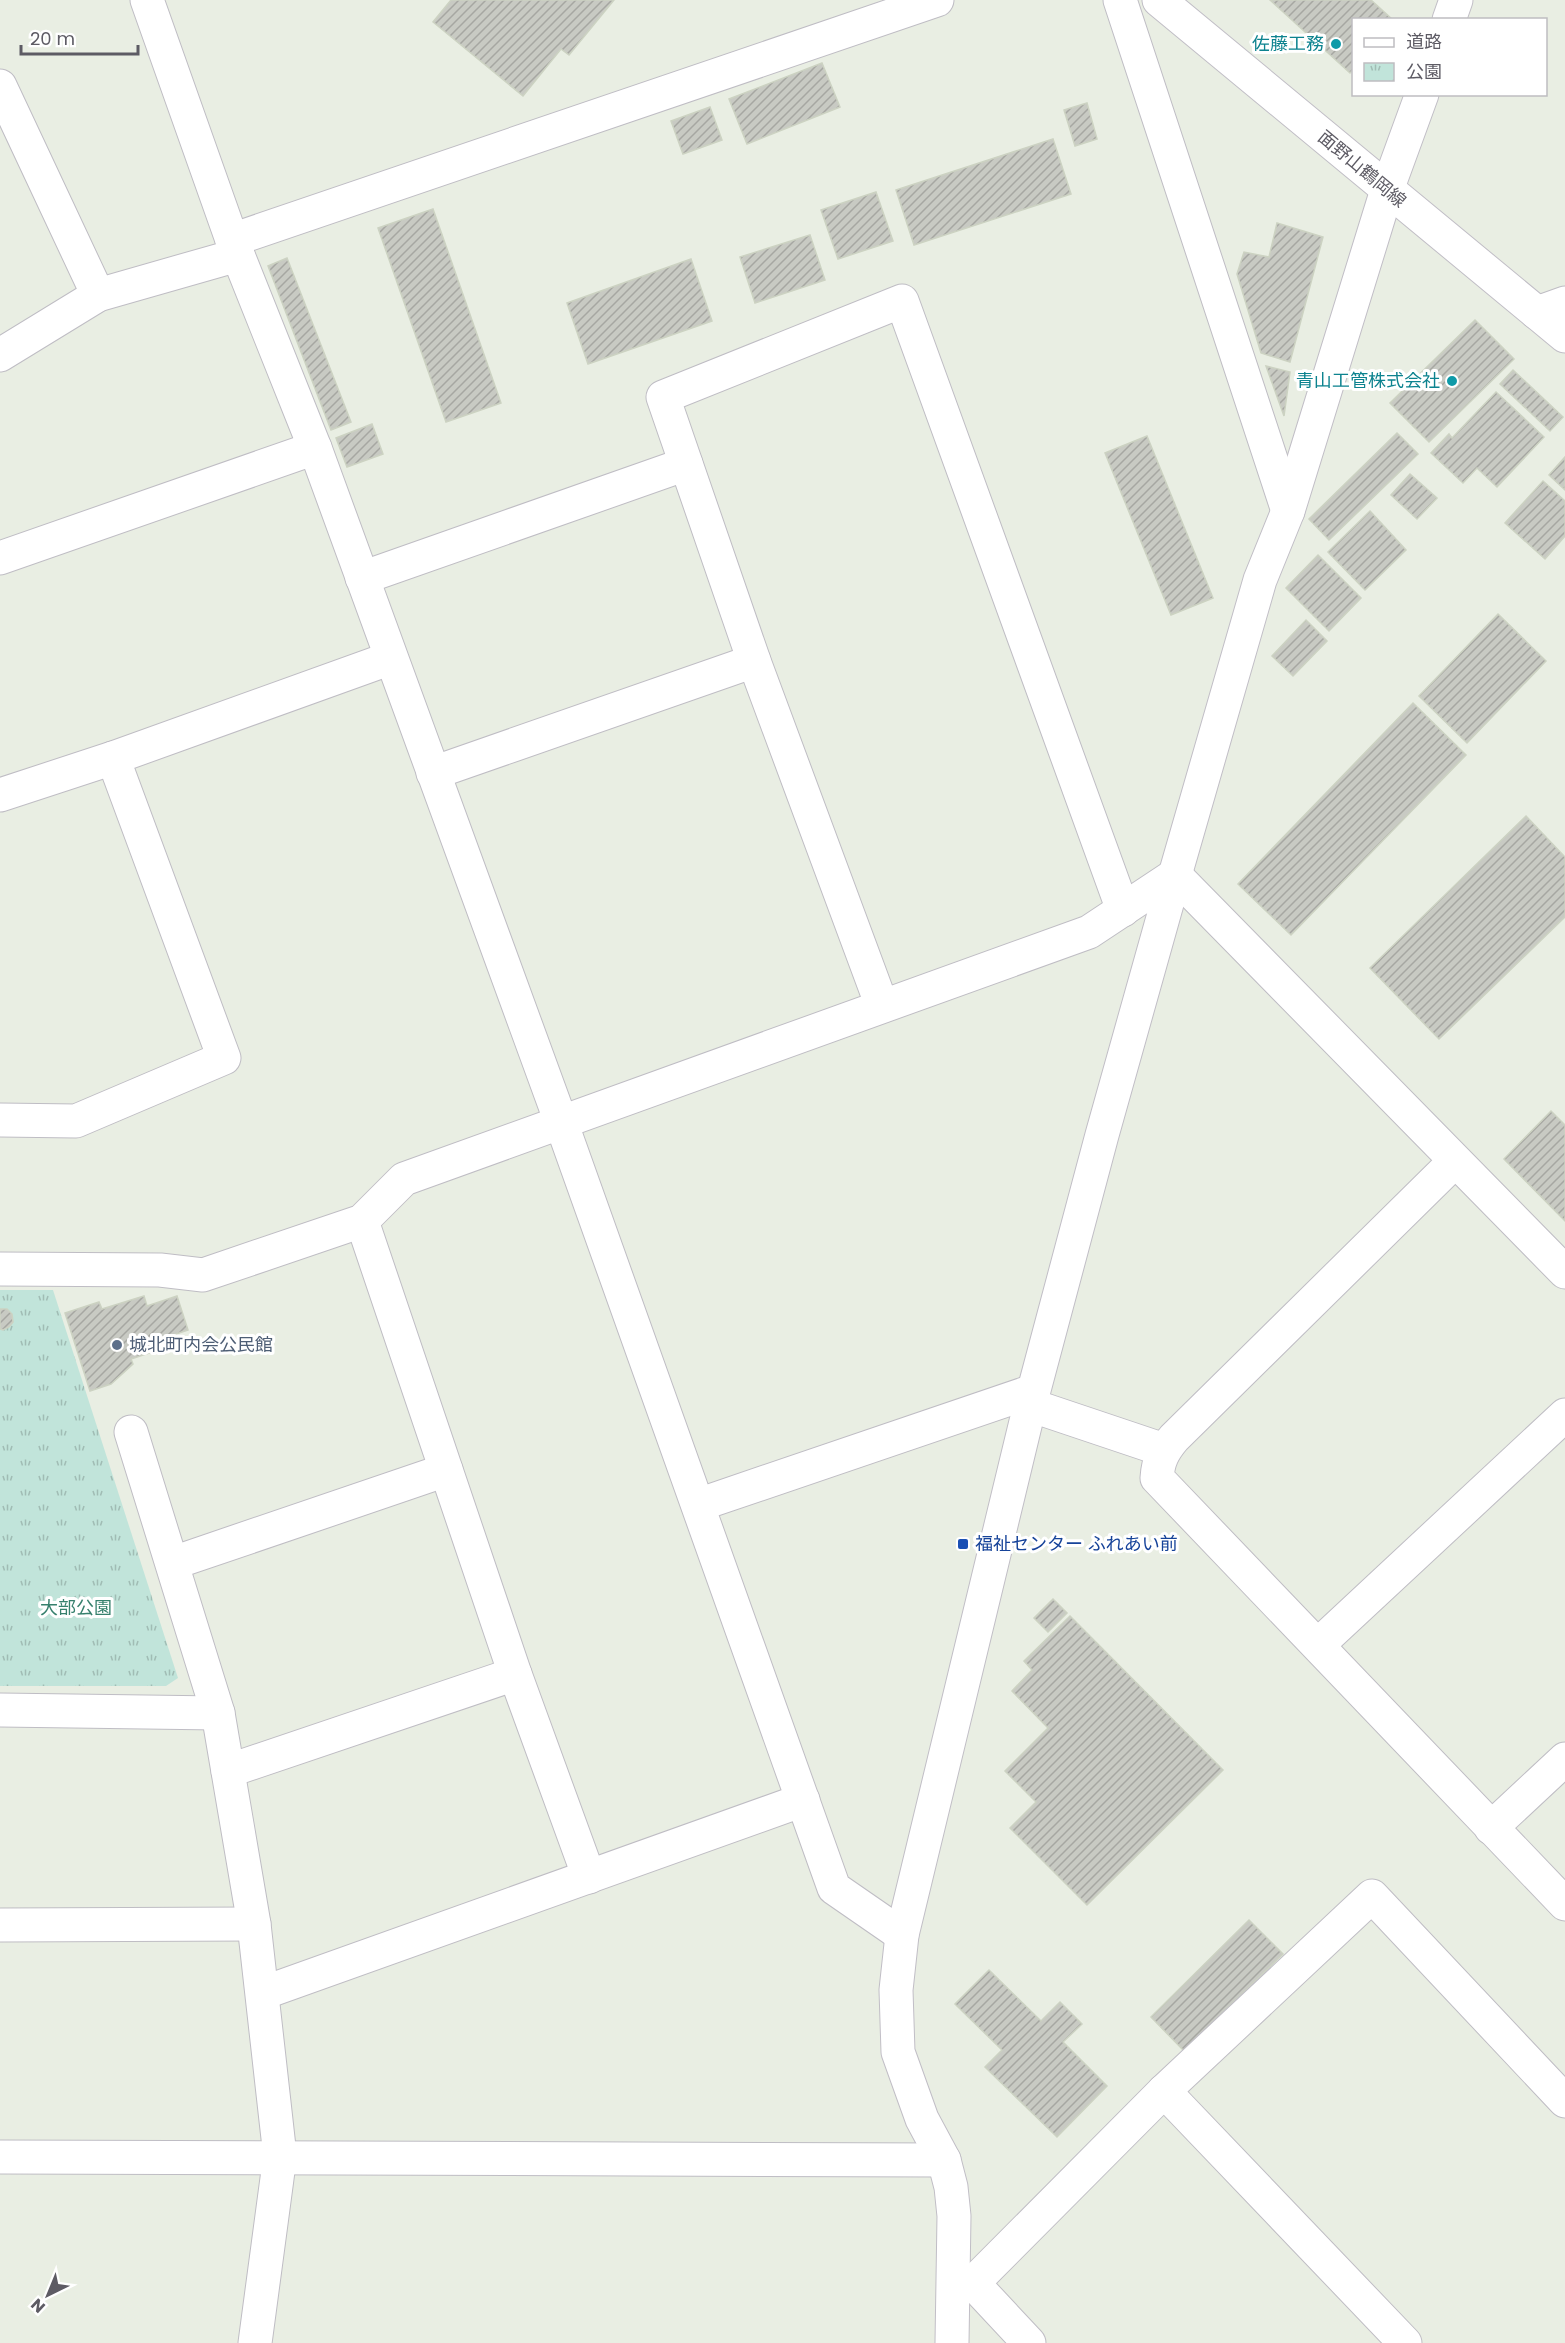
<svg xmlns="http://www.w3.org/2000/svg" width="1565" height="2343" viewBox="0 0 1565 2343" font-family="Poppins,'Noto Sans JP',sans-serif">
	<defs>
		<pattern id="park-tufts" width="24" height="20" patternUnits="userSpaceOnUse" patternTransform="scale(1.5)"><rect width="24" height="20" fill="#c1e4da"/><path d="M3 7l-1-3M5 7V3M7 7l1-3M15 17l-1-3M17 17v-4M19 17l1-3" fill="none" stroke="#a0bcb4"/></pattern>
		<pattern id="building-hatch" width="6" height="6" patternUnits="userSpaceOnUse" patternTransform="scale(1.5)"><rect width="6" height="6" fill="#c8cac3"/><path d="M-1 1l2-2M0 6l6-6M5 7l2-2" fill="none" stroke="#a6a7a2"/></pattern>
	</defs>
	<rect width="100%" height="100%" fill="#e9eee3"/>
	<polygon fill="url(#park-tufts)" points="0,1290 53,1290 178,1678 166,1686 0,1686"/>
	<g fill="url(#building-hatch)" stroke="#ccd2c2" stroke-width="1.5">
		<polygon points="451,0 614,0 569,55 561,49 523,96 433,22"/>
		<polygon points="1270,0 1371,0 1393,20 1354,20 1354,69 1350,73"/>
		<polygon points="822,63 840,107 747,144 729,99"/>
		<polygon points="1087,103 1097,139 1075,146 1064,110"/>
		<polygon points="710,107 722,140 683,154 671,121"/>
		<polygon points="1053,139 1071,194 914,245 896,190"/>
		<polygon points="876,192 893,241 838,259 821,210"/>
		<polygon points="433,209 501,403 446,422 378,228"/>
		<polygon points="1277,223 1323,237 1290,362 1261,353 1237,274 1244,252 1269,257"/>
		<polygon points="810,235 825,280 755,303 740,257"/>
		<polygon points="287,258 351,422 331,430 268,266"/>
		<polygon points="691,259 712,321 588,364 567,303"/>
		<polygon points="1475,320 1514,359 1429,442 1390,403"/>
		<polygon points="1266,366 1290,372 1284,416"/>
		<polygon points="1513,370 1563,417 1550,431 1500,384"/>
		<polygon points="1496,392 1544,437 1497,487 1477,468 1463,483 1431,453 1449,434 1452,438"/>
		<polygon points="372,424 383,454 347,467 336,438"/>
		<polygon points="1397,433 1418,454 1329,540 1309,519"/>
		<polygon points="1147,436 1213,598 1171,615 1105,453"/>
		<polygon points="1565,457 1565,490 1549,475"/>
		<polygon points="1410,474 1437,498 1417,519 1391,495"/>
		<polygon points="1543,481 1565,501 1565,536 1545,559 1505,523"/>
		<polygon points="1370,511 1406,550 1365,590 1328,552"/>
		<polygon points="1318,555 1361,598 1329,631 1286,588"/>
		<polygon points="1498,614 1546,661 1467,743 1419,696"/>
		<polygon points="1306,620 1327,641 1293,676 1272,656"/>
		<polygon points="1413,703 1466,755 1291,935 1238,884"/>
		<polygon points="1526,816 1565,857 1565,917 1439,1039 1370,968"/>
		<polygon points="1551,1111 1565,1125 1565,1221 1504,1159"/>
		<polygon points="144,1296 147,1306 177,1296 188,1330 158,1340 161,1349 131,1359 133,1364 111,1384 90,1391 65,1313 99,1302 102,1309"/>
		<polygon points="0,1309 7,1309 12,1314 13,1322 9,1327 3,1330 0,1329"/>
		<polygon points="1053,1599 1067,1613 1048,1632 1034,1618"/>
		<polygon points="1070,1616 1223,1770 1087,1905 1010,1828 1036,1802 1005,1771 1048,1728 1012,1691 1032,1670 1024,1661"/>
		<polygon points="1249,1920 1283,1954 1184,2051 1151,2017"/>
		<polygon points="989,1970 1041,2021 1060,2002 1082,2024 1063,2042 1107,2086 1057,2137 985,2067 1002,2050 955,2004"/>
	</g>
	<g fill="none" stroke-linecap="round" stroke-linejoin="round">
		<g stroke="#bfbdc4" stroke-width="35">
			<g id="street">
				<polyline points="147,0 232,240 315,448 561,1122 834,1888 902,1935"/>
				<polyline points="1120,0 1288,511"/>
				<polyline points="0,86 98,295"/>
				<polyline points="232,240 937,0"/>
				<polyline points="1537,313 1565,303"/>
				<polyline points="0,355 98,295 238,255"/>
				<polyline points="0,558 315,448"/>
				<polyline points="362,578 686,464"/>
				<polyline points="433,773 754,661"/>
				<polyline points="0,795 113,758 391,658"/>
				<polyline points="882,1006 754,661 663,397 902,301 1123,910"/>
				<polyline points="0,1120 76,1121 224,1058 113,758"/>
				<path d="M1455,1161L1174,1438C1163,1451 1158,1461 1157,1478L1565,1904"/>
				<polyline points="362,1221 515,1674 589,1877"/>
				<polyline points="0,1269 160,1270 203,1275 362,1221 404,1179 1089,932 1175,875 1565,1272"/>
				<polyline points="1030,1405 1164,1450"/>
				<polyline points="131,1432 218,1713 254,1924 280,2156 255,2343"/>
				<polyline points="698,1505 1033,1391"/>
				<polyline points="173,1563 446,1470"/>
				<polyline points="1318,1645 1565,1415"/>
				<polyline points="0,1710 218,1713"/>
				<polyline points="228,1771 515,1674"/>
				<polyline points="1491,1828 1565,1759"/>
				<polyline points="0,1925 254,1924"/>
				<polyline points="263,1993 803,1800"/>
				<polyline points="1164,2091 1405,2343"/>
				<polyline points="0,2157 944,2160"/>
				<polyline points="973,2283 1164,2091 1372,1896 1565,2101"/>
				<polyline points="954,2284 973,2283 1029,2343"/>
			</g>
		</g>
		<g stroke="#c1bec6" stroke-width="35">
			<g id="secondary">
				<polyline points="1159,0 1565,336"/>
				<polyline points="1449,20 1456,0"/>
				<polyline points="952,2343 954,2216 951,2187 944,2160 922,2119 898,2052 896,1990 902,1935 1030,1405 1102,1135 1175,875 1260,580 1288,511 1387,190 1422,94"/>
			</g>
		</g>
		<use href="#street" stroke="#fff" stroke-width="33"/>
		<use href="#secondary" stroke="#fff" stroke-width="33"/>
	</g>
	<g fill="#0f9aa8" stroke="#fff" stroke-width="2">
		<circle cx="1336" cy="44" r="6"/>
		<circle cx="1452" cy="381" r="6"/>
	</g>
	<circle fill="#5c6f8a" stroke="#fff" stroke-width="2" cx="117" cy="1345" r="6"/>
	<rect fill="#1a4fb4" stroke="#fff" stroke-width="2" x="957" y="1538" width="12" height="12" rx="3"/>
	<g text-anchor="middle" stroke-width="6" stroke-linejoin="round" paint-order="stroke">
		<g font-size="18" fill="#0d838f" stroke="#fff" text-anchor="end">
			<text x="1324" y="50">佐藤工務</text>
			<text x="1440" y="387">青山工管株式会社</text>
		</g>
		<g font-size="18" fill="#5d5b64" stroke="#fff">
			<text transform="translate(1362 169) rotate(40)" y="6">面野山鶴岡線</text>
		</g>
		<g font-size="18" fill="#4e5e75" stroke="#fff" text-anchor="start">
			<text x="129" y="1351">城北町内会公民館</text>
		</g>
		<g font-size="18" fill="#164399" stroke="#fff" text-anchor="start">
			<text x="975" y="1550">福祉センター ふれあい前</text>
		</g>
		<g font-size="18" fill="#36806d" stroke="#fff">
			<text x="76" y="1614">大部公園</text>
		</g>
	</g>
	<rect x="1352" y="18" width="195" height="78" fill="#ffffff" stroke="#bebdc1" stroke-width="1.5"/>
	<rect x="1364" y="38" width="30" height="9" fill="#ffffff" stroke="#bebdc1" stroke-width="1.5"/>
	<text x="1406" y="48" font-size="18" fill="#5d5b64">道路</text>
	<rect x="1364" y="63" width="30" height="18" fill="url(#park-tufts)" stroke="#bebdc1" stroke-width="1.5"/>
	<text x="1406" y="78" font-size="18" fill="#5d5b64">公園</text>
	<g transform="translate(48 2295) rotate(223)" stroke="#ffffff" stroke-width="4.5" paint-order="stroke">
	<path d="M0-4.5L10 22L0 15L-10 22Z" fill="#5d5b64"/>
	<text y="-9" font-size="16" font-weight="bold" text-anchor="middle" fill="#5d5b64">N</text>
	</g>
	<path d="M21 45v9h117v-9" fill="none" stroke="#5d5b64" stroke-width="3"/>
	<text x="30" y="45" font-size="18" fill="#5d5b64" stroke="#ffffff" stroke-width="4.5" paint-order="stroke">20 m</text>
</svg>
